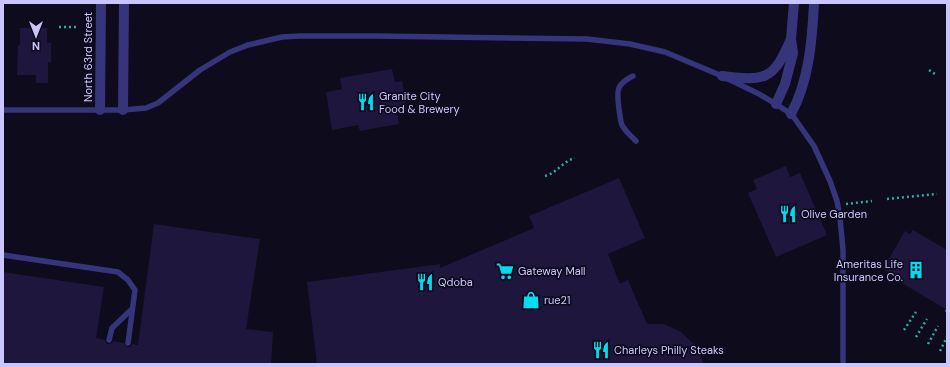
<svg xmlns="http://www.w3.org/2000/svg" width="950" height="367" viewBox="0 0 950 367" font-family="'DM Sans',sans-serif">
	<rect width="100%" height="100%" fill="#0d0b1c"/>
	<g fill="#1e163d">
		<polygon points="20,28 47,28 47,43 51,43 51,62 48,62 48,83 36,83 36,75 17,75 18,45 20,45"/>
		<polygon points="392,69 395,82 402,81 407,111 397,113 399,124 360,131 358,125 332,130 326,92 342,89 340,78"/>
		<polygon points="786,166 790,177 800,173 827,235 776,257 748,193 757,189 753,180"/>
		<polygon points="619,178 645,238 608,254 620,284 628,280 647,324 664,324 681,332 696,346 704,364 317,364 307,282 440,264 440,268 534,228 529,216"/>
		<polygon points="154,224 260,239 246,329 273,332 271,364 3,364 3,272 104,287 96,338 105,340 106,343 108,344 112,343 113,341 124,343 127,347 130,347 132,344 138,345"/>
		<polygon points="913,230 947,250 947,310 887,274 888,272 883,269 905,231 910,234"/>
	</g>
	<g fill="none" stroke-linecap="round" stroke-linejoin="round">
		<g stroke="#2aaea4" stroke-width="2.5" stroke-dasharray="2 3" stroke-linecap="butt">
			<polyline points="59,27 78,27"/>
			<polyline points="929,70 935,74"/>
			<path d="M545,176C557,173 563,161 575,158"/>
			<polyline points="887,199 937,194"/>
			<polyline points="846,204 872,201"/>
			<polyline points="947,310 946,312 947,313"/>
			<polyline points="904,330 916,312"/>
			<polyline points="916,337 927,319"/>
			<polyline points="928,344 938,326"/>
			<polyline points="940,351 947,337"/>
		</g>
		<g stroke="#36357c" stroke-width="5.5">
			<path d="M633,76C615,85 617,91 619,109C620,114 620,120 622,125C625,131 631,136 636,141"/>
			<polyline points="3,110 123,110 146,108 158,103 200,70 230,52 248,45 282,37 300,36 376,36 587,39 630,44 665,52 722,76 759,94 776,104 791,114 795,119 814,146 830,181 837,201 840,218 843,250 843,364"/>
			<polyline points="3,255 118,272 128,280 135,290 128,343"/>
			<polyline points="109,340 112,328 132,309"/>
		</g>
		<g stroke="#36357c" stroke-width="10">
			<path d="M722,76C765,81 773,81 791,39"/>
			<polyline points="776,104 785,84 793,53 791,39 794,3"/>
			<polyline points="100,110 101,3"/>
			<polyline points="123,110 124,3"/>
			<path d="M791,114C809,81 812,41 814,3"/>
		</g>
	</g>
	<defs>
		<g id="restaurant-bare" transform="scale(1.38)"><path d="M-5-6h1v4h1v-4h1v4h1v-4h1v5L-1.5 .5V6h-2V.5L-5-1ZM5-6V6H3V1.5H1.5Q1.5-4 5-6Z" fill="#00dcf0" stroke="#0d0b1c" stroke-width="2.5" paint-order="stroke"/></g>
		<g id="building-bare" transform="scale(1.38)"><path d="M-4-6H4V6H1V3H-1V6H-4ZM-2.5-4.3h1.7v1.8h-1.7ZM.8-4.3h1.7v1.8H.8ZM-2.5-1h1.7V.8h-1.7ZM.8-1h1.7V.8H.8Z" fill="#00dcf0" stroke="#0d0b1c" stroke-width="2.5" paint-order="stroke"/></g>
		<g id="supermarket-bare" transform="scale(1.38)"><path d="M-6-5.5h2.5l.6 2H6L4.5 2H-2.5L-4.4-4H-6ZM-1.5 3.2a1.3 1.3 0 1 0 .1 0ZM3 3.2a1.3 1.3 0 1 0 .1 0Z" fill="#00dcf0" stroke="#0d0b1c" stroke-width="2.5" paint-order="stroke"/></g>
		<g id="shop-bare" transform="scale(1.38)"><path d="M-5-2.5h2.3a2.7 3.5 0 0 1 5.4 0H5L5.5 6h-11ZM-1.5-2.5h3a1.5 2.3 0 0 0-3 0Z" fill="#00dcf0" stroke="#0d0b1c" stroke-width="2.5" paint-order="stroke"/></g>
	</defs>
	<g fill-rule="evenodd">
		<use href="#restaurant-bare" x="366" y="102"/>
		<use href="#restaurant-bare" x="788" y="214"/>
		<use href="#building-bare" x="916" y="270"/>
		<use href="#supermarket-bare" x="505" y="271"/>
		<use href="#restaurant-bare" x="425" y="282"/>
		<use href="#shop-bare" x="531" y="300"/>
		<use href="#restaurant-bare" x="601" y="350"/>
	</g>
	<g text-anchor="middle" stroke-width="3.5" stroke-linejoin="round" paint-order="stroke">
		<g font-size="11" fill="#cbc5ff" stroke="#0d0b1c">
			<text transform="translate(88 57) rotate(-90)" y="4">North 63rd Street</text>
		</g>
		<g font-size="11" fill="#cbc5ff" stroke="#0d0b1c" text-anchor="start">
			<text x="379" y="100">Granite City<tspan x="379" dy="13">Food &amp; Brewery</tspan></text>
			<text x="801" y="218">Olive Garden</text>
			<text x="903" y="268" text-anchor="end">Ameritas Life<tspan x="903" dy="13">Insurance Co.</tspan></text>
			<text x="518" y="275">Gateway Mall</text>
			<text x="438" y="286">Qdoba</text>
			<text x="544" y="304">rue21</text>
			<text x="614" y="354">Charleys Philly Steaks</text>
		</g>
	</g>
	<rect width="950" height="367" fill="none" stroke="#cbc5ff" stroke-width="8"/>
	<g transform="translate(36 36) rotate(180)" stroke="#0d0b1c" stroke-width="3" paint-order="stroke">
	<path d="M0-3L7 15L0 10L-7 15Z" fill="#cbc5ff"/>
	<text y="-6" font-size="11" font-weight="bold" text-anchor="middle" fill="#cbc5ff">N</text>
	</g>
</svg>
